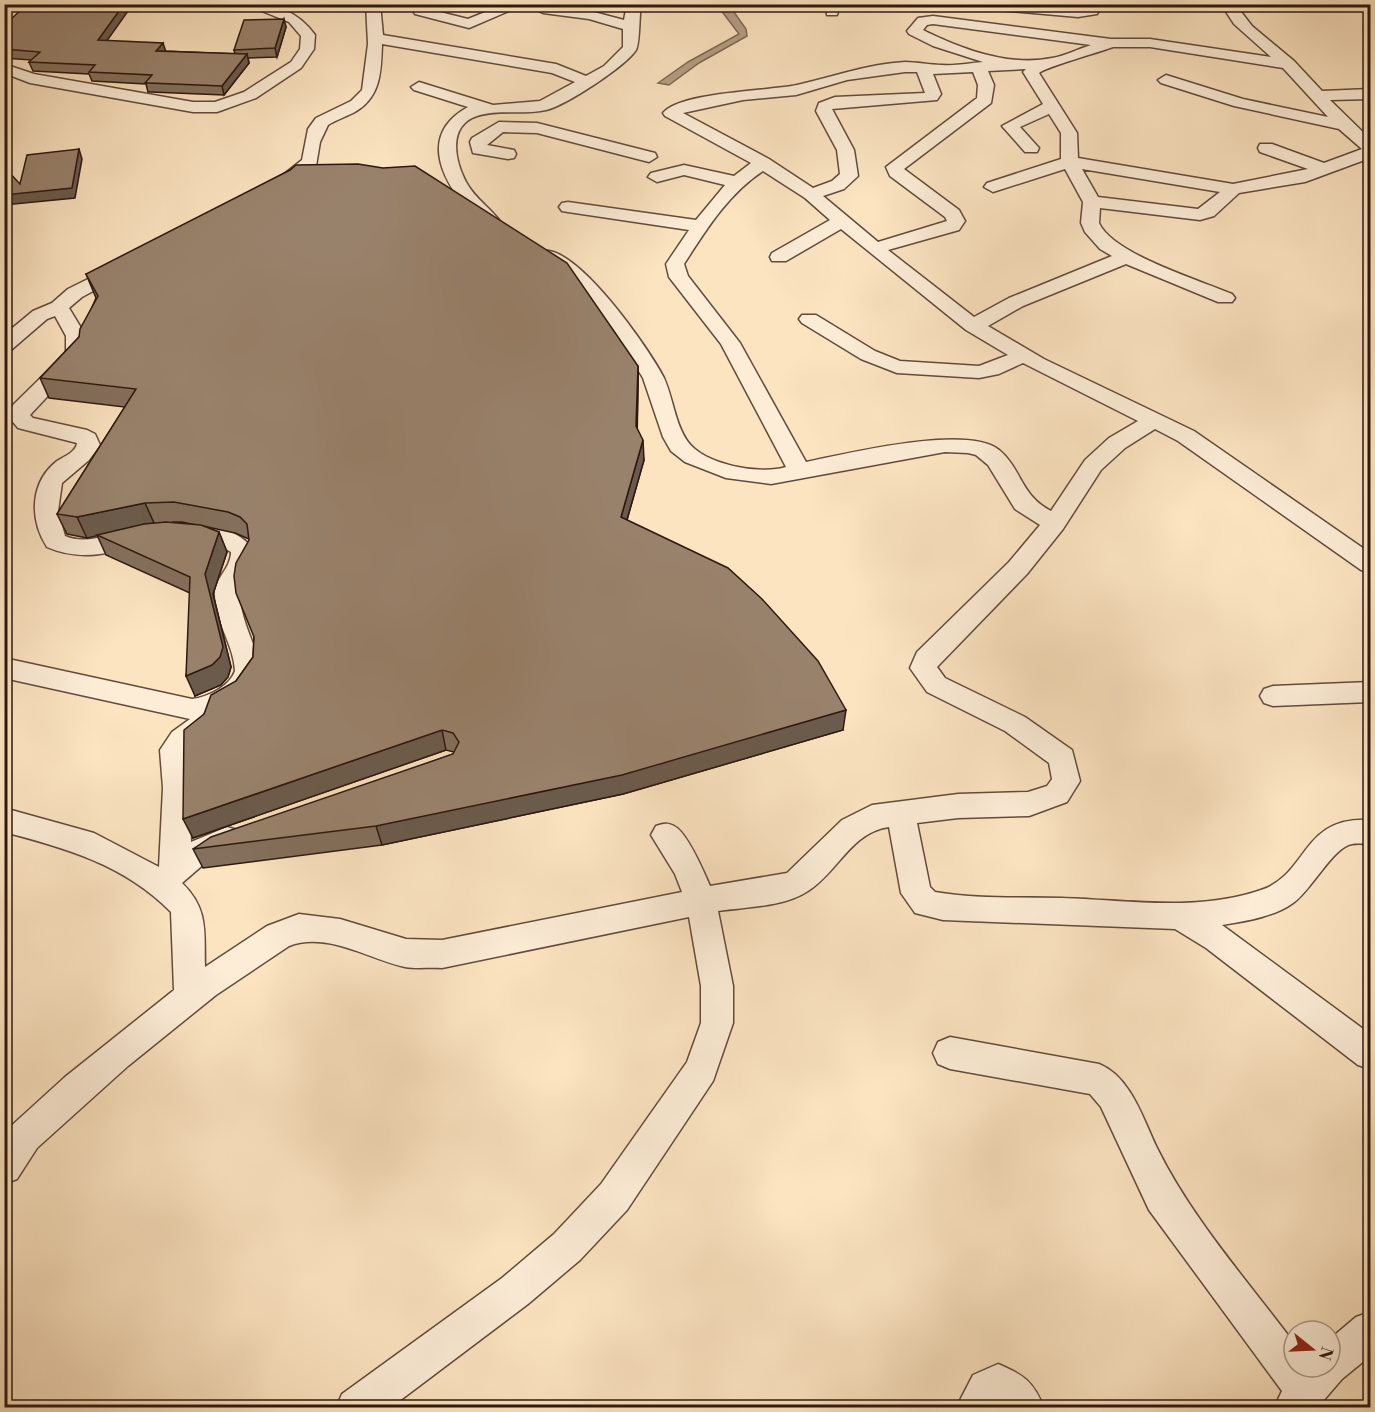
<svg xmlns="http://www.w3.org/2000/svg" width="1375" height="1412" viewBox="0 0 1375 1412" font-family="'Libre Bodoni',serif">
	<rect width="100%" height="100%" fill="#fce4c1"/>
	<filter id="stains"><feTurbulence type="fractalNoise" baseFrequency=".00333" numOctaves="4"/><feColorMatrix values="0 0 0 0 .2 0 0 0 0 .09 0 0 0 0 .02 0 0 0 .5 -.17"/></filter>
	<radialGradient id="worn" r=".72"><stop offset=".6" stop-color="#630" stop-opacity="0"/><stop offset="1" stop-color="#630" stop-opacity=".3"/></radialGradient>
	<polygon fill="#b69f84" stroke="#806955" stroke-width="1.5" points="717,5 729,5 746,29 747,36 699,63 669,85 658,83 688,62 739,34"/>
	<g fill="none" stroke-linecap="round" stroke-linejoin="round">
		<g stroke="#624b3c" stroke-width="3">
			<g id="minor">
				<path d="M245,4C275,4 297,10 315,35L314,49L301,68L256,98L217,112H193L30,83L4,73V64L34,74L193,102H215L244,92L291,62L300,49L301,36L289,22Z"/>
				<path d="M366,4H380L383,35L556,64L586,76L604,66L623,47V29L589,19L543,13L525,4L590,11L624,20L627,4H641C639,15 640,43 636,50C626,66 565,106 546,110C524,115 498,109 477,116C447,126 455,161 466,182C475,199 492,209 502,224L499,228H487C451,197 410,139 468,107L414,90L411,87L419,82L493,105L540,101L575,82L552,73L382,44C381,72 381,98 353,113C345,117 336,120 328,125L320,142L316,166L285,191H273L270,187L273,183L302,160L308,129L316,118L351,101L362,90L368,44Z"/>
				<polygon points="505,4 525,4 469,28 415,14 413,11 420,7 468,19"/>
				<polygon points="826,4 840,4 837,15 827,15"/>
				<polygon points="968,4 1029,4 1078,9 1085,8 1082,4 1097,4 1100,8 1097,14 1078,17 975,8"/>
				<path d="M1221,4H1235L1252,26L1294,61L1322,91L1370,89V99L1330,100L1370,139V158L1305,182L1239,193L1214,216L1200,220L1100,208L1099,223C1113,254 1199,280 1232,294L1235,298L1232,302H1218L1126,264L1023,306L988,326L1044,359L1194,431L1370,553V572L1361,570L1178,441L1155,429L1125,448L1101,470L1063,529L1027,574L937,667L945,678L1025,717L1072,750L1080,781L1067,802L1029,816L958,818L917,823L930,887L935,892C976,899 1020,897 1062,898C1127,900 1198,912 1261,890C1309,874 1301,816 1370,820V844C1365,844 1358,843 1352,844C1333,847 1311,891 1293,903C1274,917 1245,921 1222,925L1370,1034V1069L1358,1065L1206,948L1175,929L943,920L915,913L901,893L889,827C851,832 838,872 808,891C784,907 746,907 718,911L733,986V1023L713,1081L627,1210L580,1260L528,1304L390,1408H336L342,1394L502,1278L554,1234L601,1184L687,1062L701,1023V986L689,917L442,968C430,967 417,969 405,967C369,959 326,931 289,946L216,995L128,1066L37,1148L17,1179L4,1184V1134L10,1127L65,1077L174,990L171,912C125,865 66,848 4,832V808L94,833L159,867L163,788L160,750L172,732L190,719L4,678V658L192,699C208,697 229,687 235,671C234,645 215,622 215,595C214,578 231,569 231,552L217,544L179,539L175,533L179,527C204,520 241,529 255,552C256,569 239,578 240,595C241,645 296,684 218,713C216,740 202,735 188,752L191,842L227,827L237,830L242,839L237,848L205,863L182,883C209,909 204,932 205,967L267,926L299,914L340,919L406,939L442,940L682,892L675,874L651,835L656,826C662,824 667,822 674,826C687,832 704,872 710,886L787,873L842,820L872,805L958,794L1028,792L1047,786L1052,779L1049,763L1005,731L927,692L910,668L917,652L1009,562L1040,525L1015,509L988,465L976,455L968,453L945,452L771,484L726,478L685,462L671,451L663,437L643,378L614,330L587,299L539,255L541,251C576,243 650,350 664,378C673,398 675,424 688,442C705,465 760,475 786,467L721,344L669,277L666,264L689,230L568,212L562,211L559,207L562,203L568,202L696,220L725,185L684,175L657,182L648,177L651,173L684,165L734,176L751,163L665,116L663,113C680,92 769,91 797,85C833,77 868,64 905,62C917,62 930,65 942,65C956,66 970,63 983,62L933,46L909,34L907,31L918,18L933,16L1111,39H1150L1271,57L1234,24ZM933,24L1091,45C1078,49 1065,56 1052,58C1009,67 961,49 923,30L927,25ZM1113,47H1150L1283,68L1328,117L1243,99L1166,75L1158,80L1161,83L1234,106L1339,129L1362,149L1324,163L1272,144H1260L1258,148L1260,152L1308,169L1233,184L1078,158L1077,133L1039,73C1046,67 1100,52 1113,47ZM1026,69L1023,72L1043,104L1002,126L1025,152H1037L1039,148L1020,127L1049,114L1061,133V159L987,183L984,187L993,192L1065,169L1083,202L1081,223L1085,232L1100,249L1112,256L1009,298L974,317L888,250L959,230L965,221L959,210L904,169L991,103L994,85L988,71ZM905,72H917L925,93L835,97L819,103L816,111L837,150L840,174L832,181L813,188L769,159L683,113L743,100L796,95L847,80ZM973,72L978,85L977,98L886,167L890,176L945,217L947,221L878,242L823,196L844,189L858,176L854,150L832,109L937,100L941,94L933,74ZM1082,169L1220,192L1198,209L1098,197ZM763,171L805,198L830,220L772,253L770,257L772,261H786L841,229L966,330L1008,355L979,366L900,361L875,351L816,315H802L799,319L802,323L861,359L897,373L979,378L999,374L1023,363L1138,421L1109,438L1085,460L1051,511C1020,495 1022,469 999,450C967,424 846,454 806,462L740,343L688,276L684,264C706,230 728,194 763,171Z"/>
				<polygon points="499,122 537,123 655,153 657,157 649,162 537,133 503,132 487,145 514,150 516,154 514,158 508,159 473,153 470,142 472,138"/>
				<path d="M122,262L129,264L131,268L129,272L82,297L69,308L86,336V355L30,415L33,418L87,430L95,434L100,445L89,460L62,483L58,511L65,536C93,548 119,525 145,532L149,538L145,544C111,553 81,562 47,547C29,519 30,482 57,461C65,456 76,452 77,443L18,428L8,416L13,405L66,353V336L55,316L47,319L11,350L4,352V335L33,311L52,303L68,289Z"/>
				<polygon points="1370,682 1370,702 1273,706 1264,703 1260,696 1264,689 1273,686"/>
				<path d="M950,1037L1099,1064C1131,1077 1143,1119 1157,1148C1192,1219 1247,1280 1294,1343V1367H1330V1339L1356,1317L1370,1312V1356L1342,1379L1317,1408H1274L1282,1391L1149,1210L1101,1107L1090,1094L950,1069L938,1064L933,1053L938,1042Z"/>
				<path d="M998,1364C1024,1375 1033,1381 1044,1408H956L973,1375Z"/>
			</g>
		</g>
		<use href="#minor" fill="#fdedd7" fill-rule="evenodd"/>
	</g>
	<g fill="#84705d" stroke="#2e180f" stroke-width="1.5" fill-rule="evenodd">
		<polygon points="4,23 165,51 235,54 234,50 286,27 277,57 248,58 249,63 224,95 151,92 148,92 146,84 92,81 89,74 33,71 29,62 32,60 4,58"/>
		<path d="M86,274L638,366V385L637,428L644,460L627,520L843,730L623,794L382,845L203,868L193,849L453,754L454,752L446,750L193,838L204,714L236,681L253,657L254,638L249,539L235,533L203,526L219,532L227,552L213,594L231,667L228,677L221,685L195,696L190,593L106,555L97,535L87,538L67,534L57,514L125,407L49,398L40,378L79,337L96,298ZM172,522H182L196,525Z"/>
	</g>
	<g fill="#6b5b4c" stroke="#2e180f" stroke-width="1.5">
		<polygon points="4,4 16,4 4,15"/>
		<polygon points="124,4 133,4 101,49 98,40"/>
		<polygon points="284,19 286,27 277,57 275,48"/>
		<polygon points="163,43 166,52 156,51"/>
		<polygon points="247,54 249,63 224,95 222,86"/>
		<polygon points="79,149 82,159 75,198 4,205 4,195"/>
		<polygon points="638,366 638,385 637,446 636,426"/>
		<polygon points="643,440 644,460 622,537 621,517"/>
		<polygon points="145,503 154,523 87,538 77,517"/>
		<polygon points="219,532 227,552 213,594 231,667 228,677 221,685 195,696 186,676 205,574"/>
		<polygon points="846,710 843,730 623,794 382,845 376,826"/>
		<polygon points="442,730 446,750 193,838 183,819"/>
	</g>
	<g fill="#99826c" stroke="#2e180f" stroke-width="1.5">
		<polygon points="27,4 124,4 98,40 163,43 156,51 247,54 222,86 148,83 145,83 152,75 89,72 95,65 29,62 40,52 4,49 4,23 7,23"/>
		<polygon points="284,19 275,48 234,50 244,20"/>
		<polygon points="79,149 72,188 4,195 4,167 20,184 27,155"/>
		<polygon points="358,164 383,168 415,166 567,263 638,366 636,426 643,440 621,517 728,568 762,599 818,661 846,710 622,775 376,826 193,849 211,837 453,754 459,742 453,733 442,730 183,819 184,730 204,714 211,695 236,681 253,657 254,637 236,593 234,576 236,563 249,540 247,524 240,517 228,512 174,502 145,503 77,517 57,514 136,389 40,378 79,337 80,329 98,296 86,274 290,170 296,165"/>
		<polygon points="166,522 201,525 219,532 205,574 223,647 220,657 212,665 186,676 190,577 97,535 144,524"/>
	</g>
	<rect width="1375" height="1412" fill="none" stroke="#fce4c1" stroke-width="24"/>
	<rect x="6" y="6" width="1363" height="1400" fill="none" stroke="#2e180f" stroke-width="3"/>
	<rect x="12" y="12" width="1351" height="1388" fill="none" stroke="#2e180f" stroke-width="1.5"/>
	<g transform="translate(1312 1349) rotate(108)"><circle r="28" fill="#fdedd7" stroke="#aa9887" stroke-width="1.5"/>
	<path d="M0-4.5L10 22L0 15L-10 22Z" fill="#8f2418"/>
	<text y="-9" font-size="16" font-weight="bold" text-anchor="middle" fill="#2e180f">N</text>
	</g>
	<rect width="100%" height="100%" filter="url(#stains)"/>
	<rect width="100%" height="100%" fill="url(#worn)"/>
</svg>
